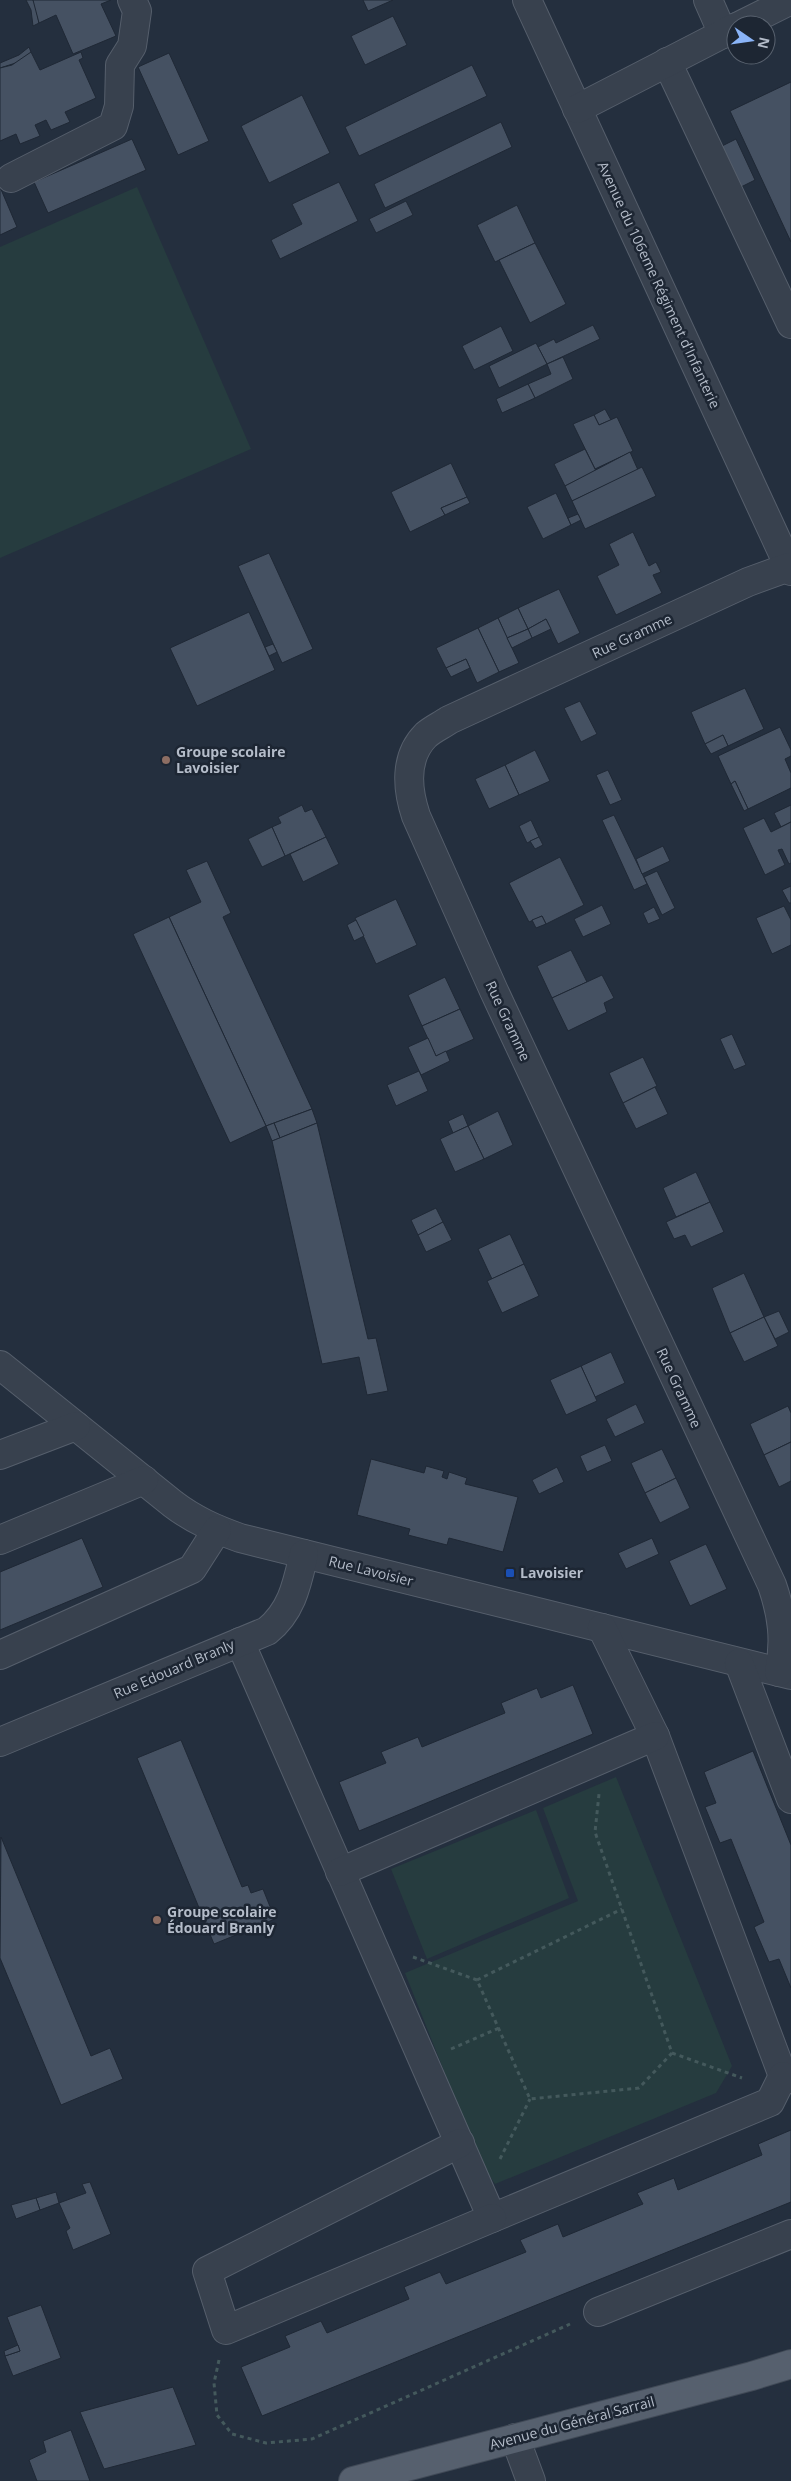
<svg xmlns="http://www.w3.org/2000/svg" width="791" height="2481" viewBox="0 0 791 2481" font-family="'Open Sans',sans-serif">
	<rect width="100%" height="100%" fill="#242f3e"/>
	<g fill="#263c3f">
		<polygon points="137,187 251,449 0,558 0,247"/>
		<polygon points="616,1777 732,2066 716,2093 495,2184 481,2164 405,1973 578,1901 543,1808"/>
		<polygon points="536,1810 569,1898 427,1959 391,1869"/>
	</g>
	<g fill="#455162" stroke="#1f2835">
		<polygon points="26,0 33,0 35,3 39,23 33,26 31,10"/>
		<polygon points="33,0 111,0 101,4 116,36 73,54 56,15 39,23"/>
		<polygon points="363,0 393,0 368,11"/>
		<polygon points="393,16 407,45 365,65 351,36"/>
		<polygon points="29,47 31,52 22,61 0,68 0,63 19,55"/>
		<polygon points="31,52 40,70 81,52 83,58 79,60 96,98 65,112 70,122 51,130 46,120 35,125 40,136 20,144 16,134 0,141 0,68 12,65"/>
		<polygon points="169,53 209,141 178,155 138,67"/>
		<polygon points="472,65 487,96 359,156 345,127"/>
		<polygon points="791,82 791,242 730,111"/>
		<polygon points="302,95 330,153 269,183 241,126"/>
		<polygon points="501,122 512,147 385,208 374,184"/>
		<polygon points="132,139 146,170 48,213 34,182"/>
		<polygon points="736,139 755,180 739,188 720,147"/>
		<polygon points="339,182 358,221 280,259 271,240 302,224 292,204"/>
		<polygon points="0,187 17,227 0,235"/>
		<polygon points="406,201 413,215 376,233 369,219"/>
		<polygon points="517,205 535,243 495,262 477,225"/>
		<polygon points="535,243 566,304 530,323 499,260"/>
		<polygon points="593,325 600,339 547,364 538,347 554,339 556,343"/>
		<polygon points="501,326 513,351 474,370 462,346"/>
		<polygon points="536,343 547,364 499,388 489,366"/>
		<polygon points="563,357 573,379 535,398 528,384 551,374 547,364"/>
		<polygon points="528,384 535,398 502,413 496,399"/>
		<polygon points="605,409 611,420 599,425 594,415"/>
		<polygon points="594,415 599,425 617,417 633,451 595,469 573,424"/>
		<polygon points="585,449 596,471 565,486 554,464"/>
		<polygon points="630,452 638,470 572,501 565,486"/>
		<polygon points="451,463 467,497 441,508 445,515 410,532 391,492"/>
		<polygon points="642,467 656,496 585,529 572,501"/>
		<polygon points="556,493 571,525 543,539 527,507"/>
		<polygon points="467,497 470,503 445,515 441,508"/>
		<polygon points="578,514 581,520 571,525 568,518"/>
		<polygon points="633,532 649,566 656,562 661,572 653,575 662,593 616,615 597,576 619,565 609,544"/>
		<polygon points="269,553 313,649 282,663 238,566"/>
		<polygon points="559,589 580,633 558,644 546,619 528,629 518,608"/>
		<polygon points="518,608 528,629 507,638 498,618"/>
		<polygon points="249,612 275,670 197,706 170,648"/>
		<polygon points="498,618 519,663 499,672 478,628"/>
		<polygon points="546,619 551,629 532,638 528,629"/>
		<polygon points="478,628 499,672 477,683 466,659 446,668 436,648"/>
		<polygon points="528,629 532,638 512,648 507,638"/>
		<polygon points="273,644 277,652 269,656 265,647"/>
		<polygon points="466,659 470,668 451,677 446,668"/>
		<polygon points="745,688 764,729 728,746 723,735 705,744 691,712"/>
		<polygon points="580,701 597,734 581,742 564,708"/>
		<polygon points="780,727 791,750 791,756 785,759 791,773 791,788 748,809 735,781 731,784 718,756"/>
		<polygon points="723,735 728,746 711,754 705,744"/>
		<polygon points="535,750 550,781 519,795 505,765"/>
		<polygon points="505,765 519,795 489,809 475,779"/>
		<polygon points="608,770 622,800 610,805 596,775"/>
		<polygon points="735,781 748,809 744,811 731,784"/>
		<polygon points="302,805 305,812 312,809 326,837 285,856 272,827 281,823 278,817"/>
		<polygon points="791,805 791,822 781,827 774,813"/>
		<polygon points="614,815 647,884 634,890 602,820"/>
		<polygon points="764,818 771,832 791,822 791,863 789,864 782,849 778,850 785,865 765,875 743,828"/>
		<polygon points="531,820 539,837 527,843 519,826"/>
		<polygon points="272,827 285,856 262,867 248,839"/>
		<polygon points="326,837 339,864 303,882 290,854"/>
		<polygon points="539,837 543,845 535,849 530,841"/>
		<polygon points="663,846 670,861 642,874 636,859"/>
		<polygon points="560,857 584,905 546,924 542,916 529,922 509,883"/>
		<polygon points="207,861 231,913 223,917 312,1109 266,1126 169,917 201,902 186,870"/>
		<polygon points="657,871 675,908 662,915 644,877"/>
		<polygon points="791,886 791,903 789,903 782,890"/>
		<polygon points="396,899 417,945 376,964 355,918"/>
		<polygon points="602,905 611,924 583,937 574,919"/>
		<polygon points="784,906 791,920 791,945 772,954 756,918"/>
		<polygon points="654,907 660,919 648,924 643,913"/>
		<polygon points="542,916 546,924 536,928 532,920"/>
		<polygon points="169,917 266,1126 230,1143 133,934"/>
		<polygon points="356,920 364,936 354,941 347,925"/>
		<polygon points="571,950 587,982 552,998 537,966"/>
		<polygon points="602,975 614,998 604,1003 607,1012 568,1031 552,998"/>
		<polygon points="445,977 460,1009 422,1026 408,995"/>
		<polygon points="460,1009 474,1039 436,1056 422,1026"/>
		<polygon points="732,1034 746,1065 734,1070 720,1039"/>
		<polygon points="428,1038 436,1056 446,1051 450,1061 421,1075 408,1047"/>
		<polygon points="643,1057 657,1086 623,1103 609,1073"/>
		<polygon points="419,1071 428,1091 396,1106 387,1085"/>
		<polygon points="655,1087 668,1114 636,1129 623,1103"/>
		<polygon points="312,1109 317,1123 280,1138 274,1123"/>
		<polygon points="498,1111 513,1145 484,1159 468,1126"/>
		<polygon points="463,1114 468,1126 453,1133 448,1121"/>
		<polygon points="274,1123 280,1138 272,1141 266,1126"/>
		<polygon points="317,1123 368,1339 376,1338 388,1391 367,1395 359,1357 322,1364 272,1141"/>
		<polygon points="468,1126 484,1159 455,1172 440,1139"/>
		<polygon points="696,1172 710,1202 676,1217 663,1188"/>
		<polygon points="710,1202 724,1232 691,1247 685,1235 674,1239 666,1222"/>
		<polygon points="436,1208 443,1222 418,1235 411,1220"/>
		<polygon points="443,1222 452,1240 426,1252 418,1235"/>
		<polygon points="510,1234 524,1264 492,1279 478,1249"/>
		<polygon points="524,1264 539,1296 502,1313 487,1281"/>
		<polygon points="744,1273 764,1317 730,1333 712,1288"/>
		<polygon points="779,1311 789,1332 775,1339 764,1317"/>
		<polygon points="764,1317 778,1346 744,1362 730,1333"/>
		<polygon points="611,1352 625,1383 595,1397 581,1366"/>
		<polygon points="581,1366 597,1401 566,1415 550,1380"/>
		<polygon points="636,1404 645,1423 615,1437 606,1419"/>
		<polygon points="788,1406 791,1413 791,1442 764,1455 750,1424"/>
		<polygon points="791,1442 791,1481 779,1487 764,1455"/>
		<polygon points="605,1445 612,1461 587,1472 580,1456"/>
		<polygon points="662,1449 676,1478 645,1493 631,1463"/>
		<polygon points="371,1459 424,1473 426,1466 444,1471 442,1477 447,1479 449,1472 467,1478 465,1484 518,1497 503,1552 449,1538 447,1545 408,1535 410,1529 357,1515"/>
		<polygon points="557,1467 564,1482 539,1494 532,1480"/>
		<polygon points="676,1478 690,1508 660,1523 645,1493"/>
		<polygon points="82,1538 103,1587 0,1630 0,1572"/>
		<polygon points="652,1538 659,1554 626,1569 618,1553"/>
		<polygon points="706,1544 727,1589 690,1606 669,1561"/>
		<polygon points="573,1685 593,1734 359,1831 339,1782 386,1763 381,1752 418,1737 422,1747 505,1713 501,1703 537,1688 541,1698"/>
		<polygon points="181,1740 242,1887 248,1885 251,1893 263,1889 275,1919 214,1944 137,1758"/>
		<polygon points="753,1751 791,1845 791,1988 779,1959 769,1962 754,1927 764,1922 731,1839 720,1843 705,1807 716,1803 704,1772"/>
		<polygon points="1,1837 91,2056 110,2048 123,2079 61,2105 0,1958"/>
		<polygon points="791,2130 791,2202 262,2416 241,2367 290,2347 285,2336 321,2321 327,2333 409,2299 404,2287 440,2272 446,2284 526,2252 520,2240 558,2224 563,2237 643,2204 637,2193 674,2178 678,2190 762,2155 758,2144"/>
		<polygon points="90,2182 111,2234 73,2250 66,2231 70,2228 59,2203 86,2193 82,2184"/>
		<polygon points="56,2192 59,2203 40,2210 36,2198"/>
		<polygon points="36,2198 40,2210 16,2219 11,2205"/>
		<polygon points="41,2305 61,2358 13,2376 5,2356 20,2351 7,2317"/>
		<polygon points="18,2345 20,2351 5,2356 4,2351"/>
		<polygon points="173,2387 196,2445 104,2469 80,2412"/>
		<polygon points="71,2430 90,2481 37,2481 29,2460 46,2452 43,2441"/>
	</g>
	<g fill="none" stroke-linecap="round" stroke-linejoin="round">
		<g stroke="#565f6c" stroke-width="30">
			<g id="minor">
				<polyline points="527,0 791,571"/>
				<polyline points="708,0 723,34"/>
				<polyline points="741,25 791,0"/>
				<polyline points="667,62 791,324"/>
				<polyline points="577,109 736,27"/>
				<polyline points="11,178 113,126 119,106 120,65 132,46 137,11 132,0"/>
				<path d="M0,1365L173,1504C194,1520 215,1529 240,1538L791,1675"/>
				<polyline points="0,1455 76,1426"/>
				<polyline points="0,1540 144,1480"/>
				<polyline points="602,1628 655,1736 783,2076 791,2079"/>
				<polyline points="240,1642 492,2218 770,2102 783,2076"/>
				<polyline points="0,1655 192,1569 217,1530"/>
				<polyline points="739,1663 791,1799"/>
				<path d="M779,1672C786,1641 782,1614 772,1585L494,991L416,816C407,789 404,757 426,735C433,729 442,725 449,720L748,582L789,567"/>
				<path d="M0,1742L267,1631C292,1611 297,1584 304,1554"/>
				<polyline points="340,1872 655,1736"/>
				<polyline points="460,2143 207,2271 226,2330 492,2218"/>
				<polyline points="598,2312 791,2234"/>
				<polyline points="515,2438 531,2481"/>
			</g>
		</g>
		<g stroke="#414a57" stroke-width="30">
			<polyline id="major" points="353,2481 752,2376 791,2364"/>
		</g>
		<g stroke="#44595c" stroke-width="3" stroke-dasharray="4 4" stroke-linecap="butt">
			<polyline points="413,1957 477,1980 530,2099 639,2088 672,2053 595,1832 599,1794"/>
			<polyline points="477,1980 622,1909"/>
			<polyline points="451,2049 499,2028"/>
			<polyline points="672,2053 742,2078"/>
			<polyline points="500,2159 530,2099"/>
			<polyline points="219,2360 214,2383 217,2415 232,2434 266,2443 312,2439 570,2324"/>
		</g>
		<use href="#minor" stroke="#38414e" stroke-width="28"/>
		<use href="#major" stroke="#56606e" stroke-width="28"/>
	</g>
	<g fill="#8d6e63" stroke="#1d2633" stroke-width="2">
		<circle cx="166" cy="760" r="5"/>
		<circle cx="157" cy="1920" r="5"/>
	</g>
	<rect fill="#1a4fb4" stroke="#1d2633" stroke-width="2" x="505" y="1568" width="10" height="10" rx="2.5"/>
	<g text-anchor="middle" stroke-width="5" stroke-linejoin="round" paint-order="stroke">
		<g font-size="14" fill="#b4bcc9" stroke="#1d2633">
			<text transform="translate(659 285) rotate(65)" y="5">Avenue du 106eme Régiment d'Infanterie</text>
			<text transform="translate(632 636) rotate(-25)" y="5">Rue Gramme</text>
			<text transform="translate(508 1021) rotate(65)" y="5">Rue Gramme</text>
			<text transform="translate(679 1388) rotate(65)" y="5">Rue Gramme</text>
			<text transform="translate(371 1571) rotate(14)" y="5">Rue Lavoisier</text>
			<text transform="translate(174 1669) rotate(-23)" y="5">Rue Edouard Branly</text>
			<text transform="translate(572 2423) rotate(-15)" y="5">Avenue du Général Sarrail</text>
		</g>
		<g font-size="14" font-weight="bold" fill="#b4bcc9" stroke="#1d2633" text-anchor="start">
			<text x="176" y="757">Groupe scolaire<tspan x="176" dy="16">Lavoisier</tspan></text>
			<text x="520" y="1578">Lavoisier</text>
			<text x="167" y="1917">Groupe scolaire<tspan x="167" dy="16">Édouard Branly</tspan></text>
		</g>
	</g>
	<g transform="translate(751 40) rotate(103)"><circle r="24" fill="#1d2633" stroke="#59626f"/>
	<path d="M0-4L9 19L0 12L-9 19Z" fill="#8ab4f8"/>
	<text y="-8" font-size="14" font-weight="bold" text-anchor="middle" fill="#b4bcc9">N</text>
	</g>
</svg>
